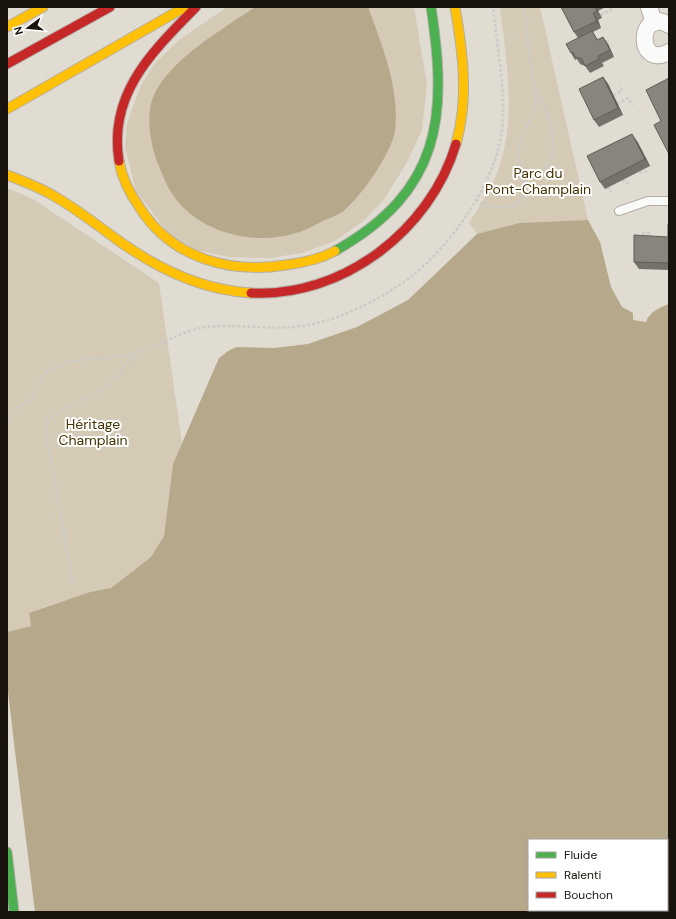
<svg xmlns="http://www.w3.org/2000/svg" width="676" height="919" viewBox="0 0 676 919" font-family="'DM Sans',sans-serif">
	<rect width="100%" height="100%" fill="#e1dcd1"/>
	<g fill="#d4cab6">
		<polygon points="227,7 414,7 427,85 422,130 406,164 383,201 362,222 335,241 302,253 270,258 229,257 196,250 170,235 136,191 125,147 127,124 141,85 156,62 179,40"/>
		<path d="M500,7H540L588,220L519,223L477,234L469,223C481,204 495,184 501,161C516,111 506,58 500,7Z"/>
		<polygon points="7,188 31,198 159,283 182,443 173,464 164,536 151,557 111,588 90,592 29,613 31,626 7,632"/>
	</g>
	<g fill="#b6a88a" fill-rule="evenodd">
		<path d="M255,7H368C382,45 400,89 395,131C392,148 376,173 366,186C359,195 350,206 341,213C336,216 329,218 323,221C315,225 305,231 296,233C257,245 209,235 181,205C169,193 162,174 156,159C149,138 145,108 157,89C177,55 223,29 255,7Z"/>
		<path d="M588,220L600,242L611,287L622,307L633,313V320L646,322C649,312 660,307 669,304V912H7V632L31,626L29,613L90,592L111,588L151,557L164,536L173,464L219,358L228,351L236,347L274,348L308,344L357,327L408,300L477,234L519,223ZM529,840H667V910H529Z"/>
	</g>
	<polygon fill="#e1dcd1" points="7,683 14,743 35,912 7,912"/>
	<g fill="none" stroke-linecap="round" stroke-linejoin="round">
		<g stroke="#b2aea6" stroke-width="10">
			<polyline id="lane" points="619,211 648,201 669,201"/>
		</g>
		<g stroke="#b2aea6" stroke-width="18">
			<g id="street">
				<polyline points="649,7 654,23"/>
				<path d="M669,25C638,6 635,70 669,52"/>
			</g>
		</g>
		<g stroke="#b2aea6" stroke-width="11">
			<g id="fast">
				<path d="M335,251C441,191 448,118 431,7"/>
				<polyline points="7,852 14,912"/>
			</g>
		</g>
		<g stroke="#b2aea6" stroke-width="11">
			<g id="slow">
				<path d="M455,7C463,53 469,99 456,144"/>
				<polyline points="7,27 43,7"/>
				<polyline points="7,109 185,7"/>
				<path d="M119,161C122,179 130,194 140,208C172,258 229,274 286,265C302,263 320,259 335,251"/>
				<path d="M7,175C23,181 39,187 54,196C77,209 98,226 119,241C158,269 202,290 251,293"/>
			</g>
		</g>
		<g stroke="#b2aea6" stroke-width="11">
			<g id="jam">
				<polyline points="7,64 110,7"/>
				<path d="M119,161C108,93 153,51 196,7"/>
				<path d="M251,293C342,298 430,231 456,144"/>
			</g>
		</g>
		<g stroke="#cdcbc8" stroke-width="2.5" stroke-dasharray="3 2" stroke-linecap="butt">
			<path d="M524,7C526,26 528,45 531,65C533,78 537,90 535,104C533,121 515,142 518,158C522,186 546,176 552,155C556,139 548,103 535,92"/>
			<polyline points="601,15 612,9 612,7"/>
			<polyline points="607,40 609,45"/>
			<polyline points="613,95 622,91 620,85"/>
			<polyline points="617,104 628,98 633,105"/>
			<polyline points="639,172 649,172"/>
			<polyline points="622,180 629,184"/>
			<polyline points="607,187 611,192"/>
			<path d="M476,200C488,207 505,210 517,204L522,196L525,172"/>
			<polyline points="642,233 650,233 651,238"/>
			<path d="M7,419C14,412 22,405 29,398C36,389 42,375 52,369C78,355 109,361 136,353C162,346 178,331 206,327C244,323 280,333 318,323C349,315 382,298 408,279C450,247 496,183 502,130C506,89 497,47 493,7"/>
			<path d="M73,584L45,426C50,410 83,402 96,393C112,383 123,368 135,354"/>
		</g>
		<use href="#lane" stroke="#fafaf8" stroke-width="8"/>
		<use href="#street" stroke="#fafaf8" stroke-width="16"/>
		<use href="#fast" stroke="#4caf50" stroke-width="9"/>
		<use href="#slow" stroke="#ffc107" stroke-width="9"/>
		<use href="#jam" stroke="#c62828" stroke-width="9"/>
	</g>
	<g fill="#75726b">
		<polygon points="562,7 603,7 604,8 598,11 602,18 598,20 601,28 593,32 598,40 608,44 614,57 602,63 604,66 590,73 585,66 580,64 577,59 575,60 571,53 578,38 574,32"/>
		<polygon points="603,77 608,84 623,115 599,127 594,120"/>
		<polygon points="637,141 650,166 605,189 600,182"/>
		<polygon points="669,224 669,270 639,269 634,262 668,237"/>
	</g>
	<g fill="#5f5d57">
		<polygon points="595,7 598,11 602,18 597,11"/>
		<polygon points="593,13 598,20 601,28 597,21"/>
		<polygon points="603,37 608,44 614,57 610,50"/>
		<polygon points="603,77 608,84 623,115 618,108"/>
		<polygon points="632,134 637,141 650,166 645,159"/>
	</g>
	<g fill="#88857c" stroke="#5f5d57">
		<polygon points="561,7 595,7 597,11 593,13 597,21 574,32"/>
		<polygon points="592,31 597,40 603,37 610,50 598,56 599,59 585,66 582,59 575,57 573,52 571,53 566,44"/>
		<polygon points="603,77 618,108 594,120 579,89"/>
		<polygon points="669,78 669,154 654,125 661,121 646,90"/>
		<polygon points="632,134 645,159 600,182 587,156"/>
		<polygon points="668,224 669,224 669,263 634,262 634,235 668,237"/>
	</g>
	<g text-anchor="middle" stroke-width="4" stroke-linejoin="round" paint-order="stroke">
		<g font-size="14" fill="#473301" stroke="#fff">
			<text x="538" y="178">Parc du<tspan x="538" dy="16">Pont-Champlain</tspan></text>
			<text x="93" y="429">Héritage<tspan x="93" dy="16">Champlain</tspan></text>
		</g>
	</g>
	<rect width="676" height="919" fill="none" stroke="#18140d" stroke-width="16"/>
	<rect x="528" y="839" width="140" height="72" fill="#ffffff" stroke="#a3a19e"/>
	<rect x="536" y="852" width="20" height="6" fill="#4caf50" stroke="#a3a19e"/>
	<text x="564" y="859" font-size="12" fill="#18140d">Fluide</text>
	<rect x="536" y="872" width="20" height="6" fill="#ffc107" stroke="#a3a19e"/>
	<text x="564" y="879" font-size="12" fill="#18140d">Ralenti</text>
	<rect x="536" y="892" width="20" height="6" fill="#c62828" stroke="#a3a19e"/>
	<text x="564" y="899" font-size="12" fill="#18140d">Bouchon</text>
	<g transform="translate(28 28) rotate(254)" stroke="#ffffff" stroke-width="3" paint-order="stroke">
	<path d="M0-3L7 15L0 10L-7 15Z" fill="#18140d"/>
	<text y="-6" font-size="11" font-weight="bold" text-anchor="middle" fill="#18140d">N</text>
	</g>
</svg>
